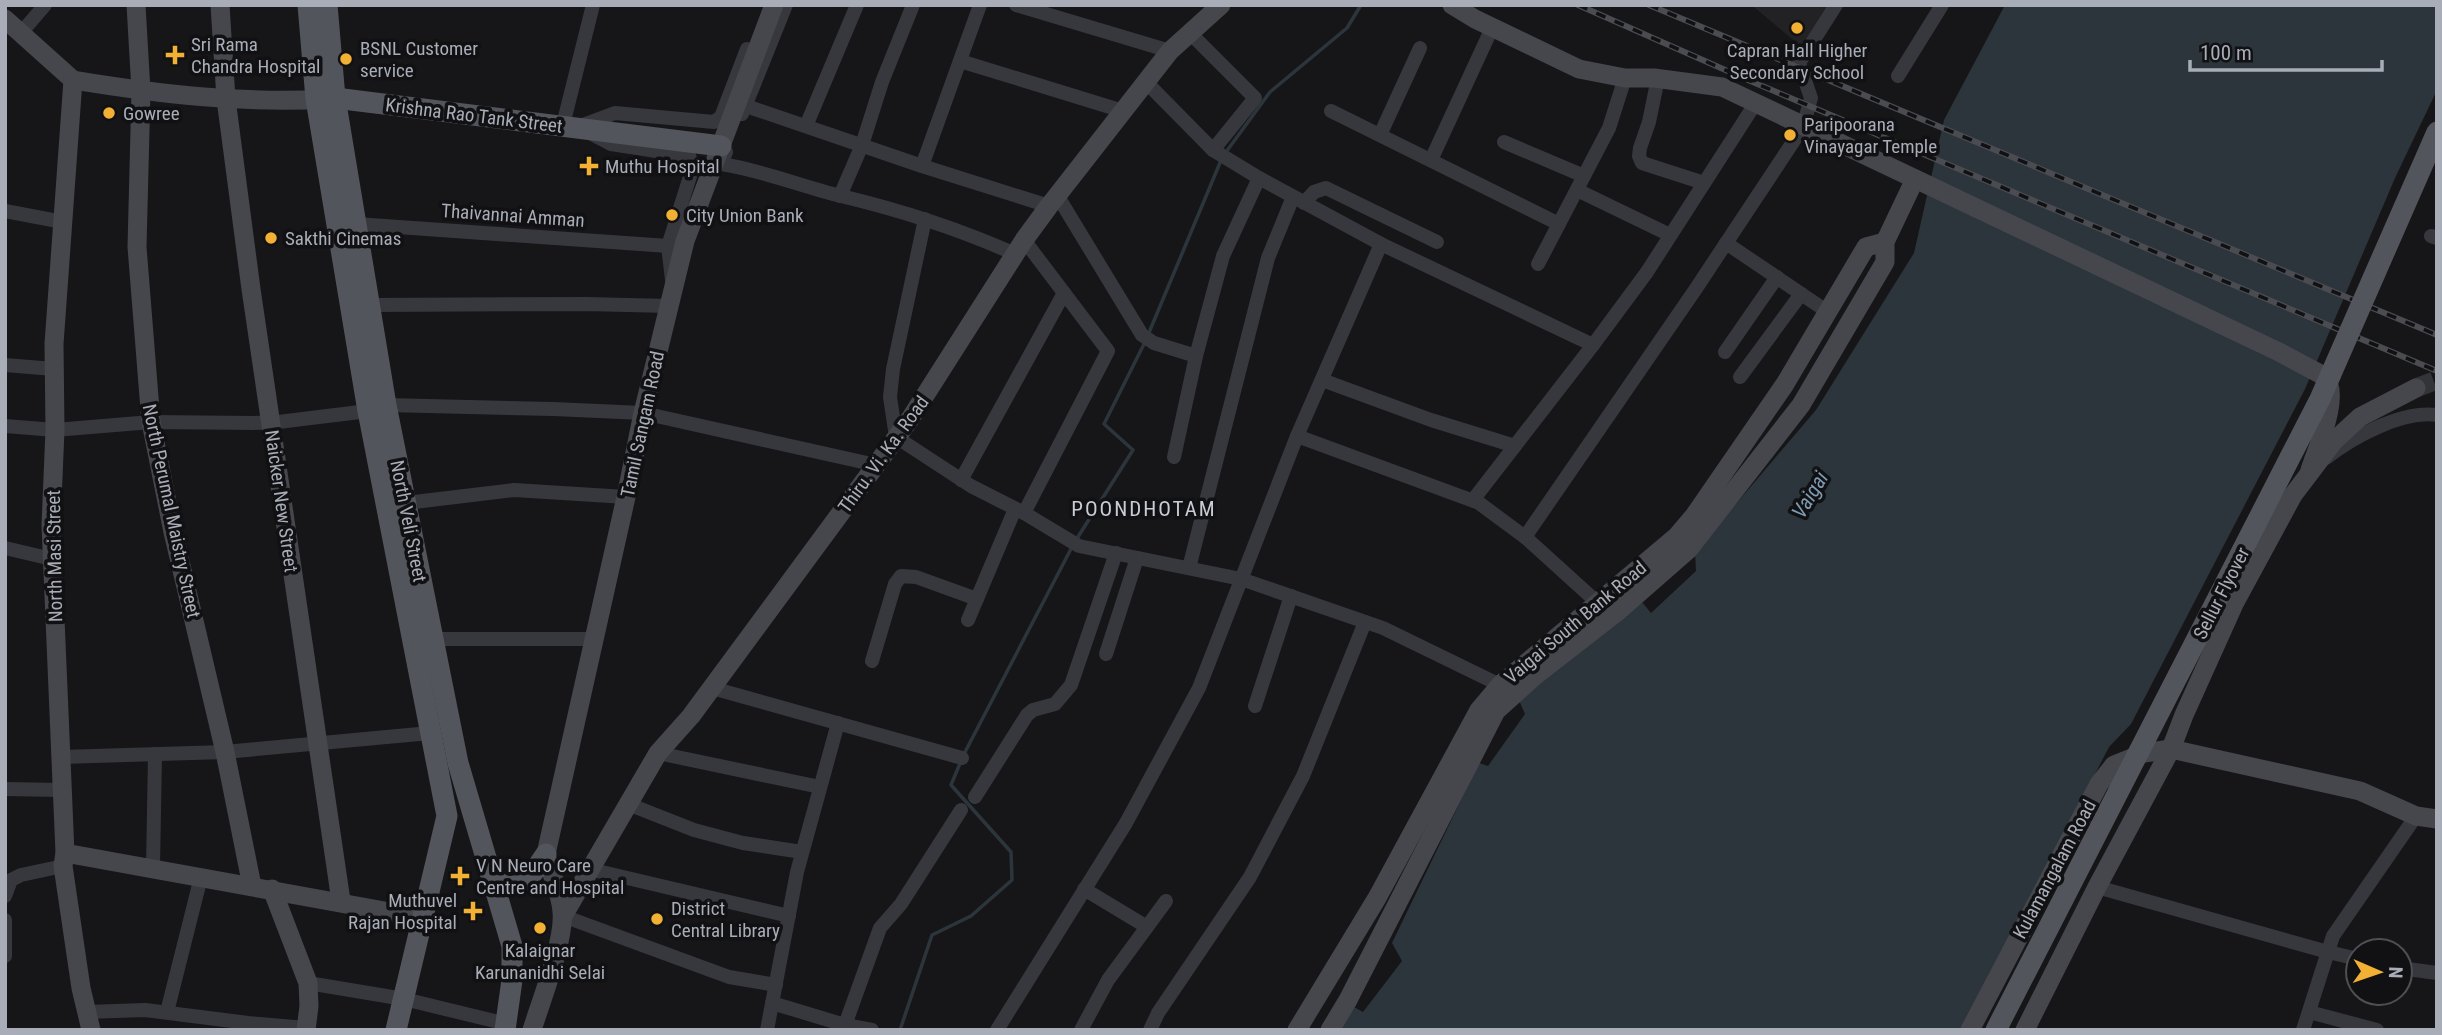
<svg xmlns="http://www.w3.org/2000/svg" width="2442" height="1035" viewBox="0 0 2442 1035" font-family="'Roboto Condensed',sans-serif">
	<rect width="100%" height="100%" fill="#161618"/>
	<polygon fill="#222225" points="1748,5 1829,5 1803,48 1755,8"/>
	<polygon fill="#2c353c" points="2005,5 2437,5 2437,90 2395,178 2305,389 2131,724 2109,747 1962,1030 1339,1030 1354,1007 1363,1012 1402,961 1392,943 1479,763 1488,766 1525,714 1518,698 1642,602 1651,613 1696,571 1695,552 1816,410 1914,253 1944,120"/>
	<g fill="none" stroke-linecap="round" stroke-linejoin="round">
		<g stroke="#2c353c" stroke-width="3.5">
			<polyline points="1226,152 1270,92 1347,28 1361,5"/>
			<polyline points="1148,335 1222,158"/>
			<polyline points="1076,540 1133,450 1104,424 1145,342"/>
			<polyline points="964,754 1072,547"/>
			<polyline points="900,1030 932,935 971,916 1012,880 1011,852 951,785 961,761"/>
		</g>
		<polyline stroke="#333438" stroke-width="19" stroke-dasharray="19 10" stroke-linecap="butt" points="2416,388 2437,380"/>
		<g stroke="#37383d" stroke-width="14">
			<polyline points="1016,5 1170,51"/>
			<polyline points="21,33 45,5"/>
			<polyline points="1190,33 1255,98 1213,150"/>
			<polyline points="960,61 1123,111"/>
			<polyline points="1898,76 1942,5"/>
			<polyline points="1658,78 1649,122 1640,148 1639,156 1642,163 1704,183"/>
			<polyline points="1146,82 1213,150 1259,178 1381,244 1593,345"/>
			<polyline points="746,106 922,166 1049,206"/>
			<polyline points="1331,111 1559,224"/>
			<polyline points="742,114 786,5"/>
			<polyline points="563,125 593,5"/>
			<polyline points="580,126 615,113 714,122 721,117 747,49"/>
			<polyline points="806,126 857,5"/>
			<polyline points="592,134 611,144 689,156 693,167 668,246 672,280"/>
			<polyline points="1380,135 1420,48"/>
			<polyline points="1504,142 1584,176"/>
			<path d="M726,152L721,164C762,170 800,186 841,196C900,210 959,229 1015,254"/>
			<polyline points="1431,160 1492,28"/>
			<polyline points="922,166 980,5"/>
			<polyline points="1577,190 1670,235"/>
			<polyline points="1057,195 1142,335 1154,343 1196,356"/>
			<polyline points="840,196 862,145 882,82 913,5"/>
			<polyline points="1304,203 1314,192 1326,188 1437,242"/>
			<polyline points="5,211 63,222"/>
			<polyline points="925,219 893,369 890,397 896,437 971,486 1024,513 1079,546 1241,579 1383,628 1500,685"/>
			<polyline points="356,224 668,246"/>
			<polyline points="2431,236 2437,238"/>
			<polyline points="1726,243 1828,312"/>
			<polyline points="1538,264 1609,128 1625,78"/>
			<polyline points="369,305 586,304 669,306"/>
			<polyline points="1725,352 1777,277"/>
			<polyline points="5,365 54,369"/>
			<polyline points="1740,377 1801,294"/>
			<polyline points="1322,380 1431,420 1515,446"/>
			<polyline points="386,405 553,409 643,413 876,465"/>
			<polyline points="5,426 55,430 151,422 270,423 368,411"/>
			<polyline points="1297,436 1479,503 1525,537 1599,604"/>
			<polyline points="1174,457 1196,356 1223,256 1259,178"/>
			<path d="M2326,458C2353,437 2402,410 2437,415"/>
			<polyline points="961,480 1064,293"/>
			<polyline points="1473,500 1593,345 1647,272 1755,104"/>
			<polyline points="406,503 514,490 626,497"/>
			<polyline points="1024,513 1108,351 1024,240"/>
			<polyline points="1525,537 1695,290 1803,127 1811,98 1799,63 1836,5"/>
			<polyline points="5,548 52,559"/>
			<polyline points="1189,568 1268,258 1293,197"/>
			<polyline points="968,620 1015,509"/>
			<polyline points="433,639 594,639"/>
			<polyline points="1106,654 1137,558"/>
			<polyline points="872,661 895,584 901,576 916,577 977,599"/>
			<polyline points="712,688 962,758"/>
			<polyline points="1255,706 1291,596"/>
			<polyline points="658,753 820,787"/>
			<polyline points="61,757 225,752 430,733"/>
			<polyline points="5,789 62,790"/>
			<polyline points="975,797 1027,715 1033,710 1055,704 1071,685 1116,553"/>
			<polyline points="628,804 694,830 743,843 802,852"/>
			<polyline points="153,868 155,754"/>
			<polyline points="589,869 789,916"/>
			<polyline points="2097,887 2328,952 2358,959"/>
			<polyline points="1084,889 1147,927"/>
			<polyline points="5,896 11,880 21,875 63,866"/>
			<polyline points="563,916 729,977 776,985"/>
			<polyline points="5,920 5,956"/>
			<polyline points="2400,968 2437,973"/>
			<polyline points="308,983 404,999 507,1024"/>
			<polyline points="772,1003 845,1025 872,1030"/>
			<polyline points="87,1012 145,1010 248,1023 306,1028"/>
			<polyline points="167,1012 201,877"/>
			<polyline points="2309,1012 2377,1030"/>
			<polyline points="845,1025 880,928 901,904 961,810"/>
			<polyline points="767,1030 797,872 838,723"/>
			<polyline points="997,1030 1126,823 1199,688 1297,436 1381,244"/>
			<polyline points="1081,1030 1108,980 1166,901"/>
			<polyline points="1150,1030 1158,1013 1250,877 1303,776 1365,622"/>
			<polyline points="2303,1030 2333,936 2416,816"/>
		</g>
		<g stroke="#45474d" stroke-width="19">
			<polyline points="136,5 141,91 137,247 151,422 173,532 225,752 252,886"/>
			<polyline points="220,5 226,99 251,289 341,901"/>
			<path d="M1452,5L1475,19L1579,69L1625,78H1654L1722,87L2279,352L2324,376C2342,394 2317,448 2310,470"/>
			<polyline points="5,19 73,80"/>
			<polyline points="73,80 54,344 55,430 51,525 65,853 63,866 81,988 91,1030"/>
			<path d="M73,80C158,94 243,104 330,99"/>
			<polyline points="65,853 423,918"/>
			<polyline points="272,889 308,983 309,1006 306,1030"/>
			<polyline points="563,916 658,753 691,716 910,419 1024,240 1049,206 1170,51 1221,5"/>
			<path d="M532,1030C541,1001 565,940 562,912C561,892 550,873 546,854L626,497L643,413L685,241L774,5"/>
			<polyline points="1297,1030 1377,898 1479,710 1500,685 1677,536 1694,516 1785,384 1866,247 1885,242"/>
			<polyline points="1330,1030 1348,1000 1496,711 1536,675 1617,612 1689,549 1801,405 1885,262 1885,242 1915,179"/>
			<polyline points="1970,1030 2099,784 2114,765 2144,753 2171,749 2360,791 2416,816 2437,819"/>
			<polyline points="2025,1030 2097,887 2171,749 2184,715 2234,604 2293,495 2334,441 2360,417 2416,388"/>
		</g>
		<g stroke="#53555c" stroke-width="21">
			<polyline points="308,5 316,99 368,411 447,816 396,1030"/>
			<polyline points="327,5 335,98 386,405 458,763 512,946 512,980 505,1030"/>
			<polyline points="335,98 721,146"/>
			<path d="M491,876C515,902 533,874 546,854"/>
		</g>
		<g stroke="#4a4c52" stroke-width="6">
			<g id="rail">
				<polyline points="1578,5 1748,80 2437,371"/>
				<polyline points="1649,5 2437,335"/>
			</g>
		</g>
		<use href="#rail" stroke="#111113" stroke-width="3.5" stroke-dasharray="10" stroke-linecap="butt"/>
		<polyline stroke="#53555c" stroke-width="21" points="1996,1030 2320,399 2437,132"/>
	</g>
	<g fill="#f2b134" stroke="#111113" stroke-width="2.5">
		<circle cx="1797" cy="28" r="7"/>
		<path d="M171.5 44.5h7v7h7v7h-7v7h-7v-7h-7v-7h7z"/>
		<circle cx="346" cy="59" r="7"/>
		<circle cx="109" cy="113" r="7"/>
		<circle cx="1790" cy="135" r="7"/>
		<path d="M585.5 155.5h7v7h7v7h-7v7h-7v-7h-7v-7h7z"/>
		<circle cx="672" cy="215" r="7"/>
		<circle cx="271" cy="238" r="7"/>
		<path d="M456.5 865.5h7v7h7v7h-7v7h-7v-7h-7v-7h7z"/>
		<path d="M469.5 900.5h7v7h7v7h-7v7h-7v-7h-7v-7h7z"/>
		<circle cx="657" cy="919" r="7"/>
		<circle cx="540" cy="928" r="7"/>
	</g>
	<g text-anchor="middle" stroke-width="7" stroke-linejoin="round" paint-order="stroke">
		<g font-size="19" fill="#a8adb8" stroke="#111113" text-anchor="start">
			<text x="191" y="51">Sri Rama<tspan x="191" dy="22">Chandra Hospital</tspan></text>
			<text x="360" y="55">BSNL Customer<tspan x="360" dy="22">service</tspan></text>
			<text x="1797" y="57" text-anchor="middle">Capran Hall Higher<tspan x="1797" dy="22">Secondary School</tspan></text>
			<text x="123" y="120">Gowree</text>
			<text x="1804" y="131">Paripoorana<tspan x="1804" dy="22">Vinayagar Temple</tspan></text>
			<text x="605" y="173">Muthu Hospital</text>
			<text x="686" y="222">City Union Bank</text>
			<text x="285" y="245">Sakthi Cinemas</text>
			<text x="476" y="872">V N Neuro Care<tspan x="476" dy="22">Centre and Hospital</tspan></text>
			<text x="457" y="907" text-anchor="end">Muthuvel<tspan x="457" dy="22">Rajan Hospital</tspan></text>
			<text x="671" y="915">District<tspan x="671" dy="22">Central Library</tspan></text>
			<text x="540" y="957" text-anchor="middle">Kalaignar<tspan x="540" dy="22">Karunanidhi Selai</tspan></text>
		</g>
		<g font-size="19" fill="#a8adb8" stroke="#111113">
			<text transform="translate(474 115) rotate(7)" y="7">Krishna Rao Tank Street</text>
			<text transform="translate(513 215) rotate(4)" y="7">Thaivannai Amman</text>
			<text transform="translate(642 424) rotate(-78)" y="7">Tamil Sangam Road</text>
			<text transform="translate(883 454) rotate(-54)" y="7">Thiru. Vi. Ka. Road</text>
			<text transform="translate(282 501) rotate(82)" y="7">Naicker New Street</text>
			<text transform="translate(172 511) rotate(78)" y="7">North Perumal Maistry Street</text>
			<text transform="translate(409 521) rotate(79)" y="7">North Veli Street</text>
			<text transform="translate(54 556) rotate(-91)" y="7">North Masi Street</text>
			<text transform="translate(2221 593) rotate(-63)" y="7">Sellur Flyover</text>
			<text transform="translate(1575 622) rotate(-40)" y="7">Vaigai South Bank Road</text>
			<text transform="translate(2054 869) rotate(-62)" y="7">Kulamangalam Road</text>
		</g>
		<g font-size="21" font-style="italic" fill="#7f9bb3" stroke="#111113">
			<text transform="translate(1810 495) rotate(-59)" y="7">Vaigai</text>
		</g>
		<g font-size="21" letter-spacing="2" fill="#c9ccd4" stroke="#111113">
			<text x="1144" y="516">POONDHOTAM</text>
		</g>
	</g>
	<rect width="2442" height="1035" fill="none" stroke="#a8adb8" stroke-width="14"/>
	<g transform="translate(2379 972) rotate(92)"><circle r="33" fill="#111113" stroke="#4d4f55" stroke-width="2"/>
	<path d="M0-5L12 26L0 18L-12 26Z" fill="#f2b134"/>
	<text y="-10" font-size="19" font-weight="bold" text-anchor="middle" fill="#a8adb8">N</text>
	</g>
	<path d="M2190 60v10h192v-10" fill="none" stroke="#a8adb8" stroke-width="3.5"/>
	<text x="2200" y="60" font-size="21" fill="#a8adb8" stroke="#111113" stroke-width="5" paint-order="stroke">100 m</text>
</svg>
